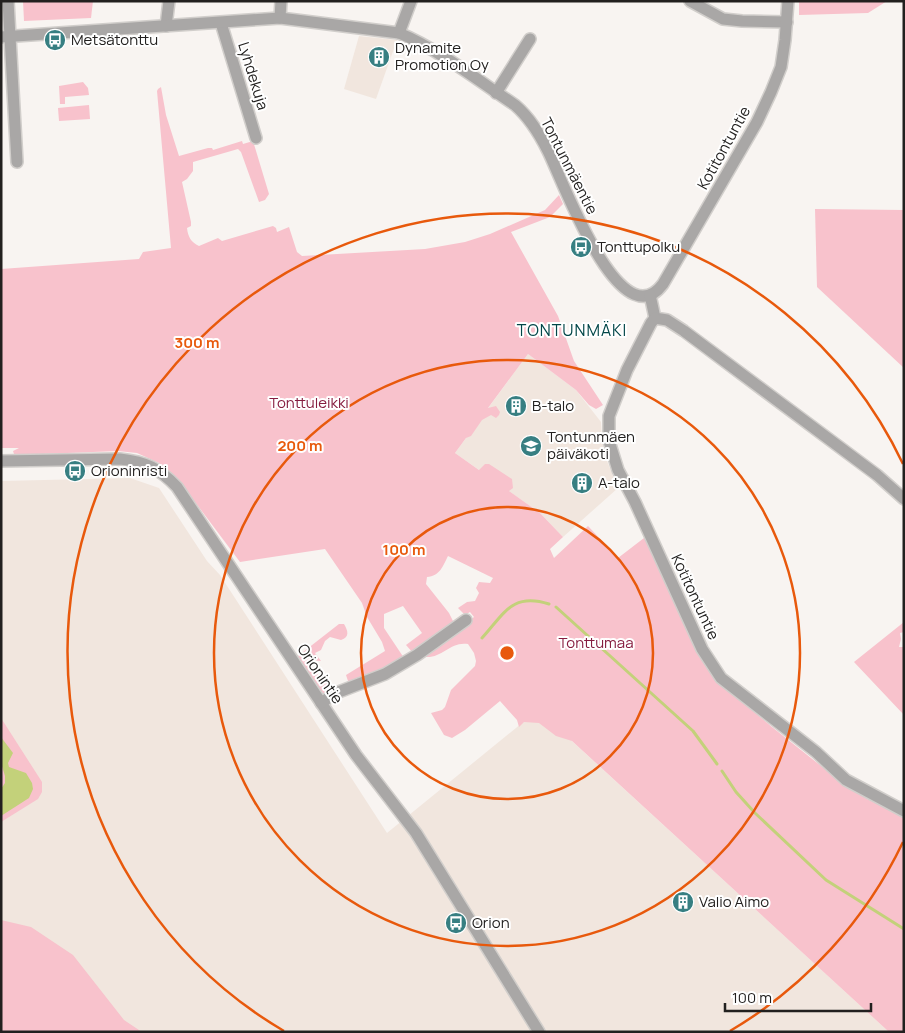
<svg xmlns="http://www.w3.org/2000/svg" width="905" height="1033" viewBox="0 0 905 1033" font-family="Manrope,sans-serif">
	<rect width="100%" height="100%" fill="#f8f4f1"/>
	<g fill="#f1e6de">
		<polygon points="359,36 397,40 376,99 344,89"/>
		<polygon points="528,354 576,390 601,422 602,440 605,456 618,488 563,537 540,513 455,453"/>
		<polygon points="130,478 159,488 207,561 220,575 387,833 538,710 889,1032 1,1032 1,481"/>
	</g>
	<g fill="#f8c2cc">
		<polygon points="23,1 93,1 91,18 24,21"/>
		<polygon points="799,1 887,1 868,13 799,15"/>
		<polygon points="83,82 88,88 89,95 65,97 65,104 60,104 59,86"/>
		<path d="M161,87L166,115L179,156L208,148H212L213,150L242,141L243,144L253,141L269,194L265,200L259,202L241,152L238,149L193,162V171L187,179L182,182L191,222V226L187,228C188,237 191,242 199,246L218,238L222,241L273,226L276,228L277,232L289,227L297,252L302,256L425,249L465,242L490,234L545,210L559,195L563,204L550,217L511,232L558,316L574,361L603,405L596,409L589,405L576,390L528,354L488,408L496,406L500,412L499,415L496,418L491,415L482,420L471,436L466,438L455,453L479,470L485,464H489L512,479L513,488L509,491L540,513L563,537L550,549L554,558L588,526L618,558L644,538L647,541L698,653L716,679L772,727L845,785L867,799L904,816V1032H889L572,741L556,736L539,723L524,722L519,727L517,720L500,701L465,730L452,738L444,735L431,713L442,710L445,707L451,690L475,666L476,661L474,653L468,644C451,641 442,658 426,657V655L474,617L470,612L465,615L458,608L467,602L475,601L479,593L476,588L479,582L490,583L493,578L448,556C443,566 440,576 427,577L426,584L449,613L454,623L413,653L406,645L422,633L403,606L384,614V628L404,658L384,669L349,684L346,675L385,651L382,642L367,617L362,603L325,549L240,562L180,482L159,463L137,453L118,451L17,455L14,454L13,451L19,448H1V269L139,259L143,252L171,248L157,91L158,89Z"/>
		<polygon points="89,105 90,119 59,121 58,108"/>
		<polygon points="815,209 904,210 904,368 817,287"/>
		<polygon points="904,622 904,632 900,633 901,639 899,647 904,647 904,715 854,662"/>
		<path d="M339,624H344C348,631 350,637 341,640L330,637L325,641L321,650L315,653L321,661L308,660L318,675L328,680L332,688L330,693L325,695L319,689L298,656Z"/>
		<polygon points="1,718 42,782 42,792 38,799 1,822"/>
		<polygon points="1,920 31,927 73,955 124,1020 142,1032 1,1032"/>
	</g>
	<polygon fill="#c3d17a" points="1,737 13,753 8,763 9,767 26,773 32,783 33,789 29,798 1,816 1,789 5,783 5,776 1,763"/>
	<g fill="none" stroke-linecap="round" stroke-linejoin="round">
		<g stroke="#c3d17a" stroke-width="3">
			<polyline points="556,607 693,731 717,764"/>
			<path d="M482,638C504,614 512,592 549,604"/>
			<polyline points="722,771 736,792 755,813 826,880 904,929"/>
		</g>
		<g stroke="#d1cecb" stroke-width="14">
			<g id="minor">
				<polyline points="8,1 17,162"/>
				<polyline points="690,1 723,19 742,21 787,22"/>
				<polyline points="280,18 281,1"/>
				<polyline points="221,23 256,138"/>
				<polyline points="166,26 169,1"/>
				<polyline points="399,33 411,1"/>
				<path d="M1,37L280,18L399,33C438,49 479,81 515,105C530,118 539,133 548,151C561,176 620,342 663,284L757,122L771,92L781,67L785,40L788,1"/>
				<polyline points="496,93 530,39"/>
				<polyline points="650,295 655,318 667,320 684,331 877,475 904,499"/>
				<polyline points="655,318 651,323 627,370 609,416 609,441 618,470 635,502 702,649 721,678 816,752 846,780 904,811"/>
				<path d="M1,461L120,459C146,462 159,468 177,487L356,755L416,833L539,1032"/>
				<polyline points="321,703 336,693 385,674 417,655 466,620"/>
			</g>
		</g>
		<use href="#minor" stroke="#a9a7a6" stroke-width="11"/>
	</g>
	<g fill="none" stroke="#e8590c" stroke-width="2.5">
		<circle cx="507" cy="653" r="146"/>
		<circle cx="507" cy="653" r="293"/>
		<path d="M903 842A439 439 0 0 1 730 1031M284 1031A439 439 0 1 1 903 464"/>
	</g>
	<defs>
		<g id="bus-disc" transform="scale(1.125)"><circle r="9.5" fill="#377f82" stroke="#fff"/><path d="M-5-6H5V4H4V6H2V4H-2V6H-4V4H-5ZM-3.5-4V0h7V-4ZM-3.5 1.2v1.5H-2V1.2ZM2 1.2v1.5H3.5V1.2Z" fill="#fff"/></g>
		<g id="building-disc" transform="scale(1.125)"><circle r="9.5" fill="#377f82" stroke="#fff"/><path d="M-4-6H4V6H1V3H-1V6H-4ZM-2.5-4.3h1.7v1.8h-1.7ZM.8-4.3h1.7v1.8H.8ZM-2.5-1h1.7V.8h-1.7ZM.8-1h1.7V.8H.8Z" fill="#fff"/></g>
		<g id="school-disc" transform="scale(1.125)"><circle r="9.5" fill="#377f82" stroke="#fff"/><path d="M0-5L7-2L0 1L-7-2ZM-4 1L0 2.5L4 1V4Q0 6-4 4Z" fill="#fff"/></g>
	</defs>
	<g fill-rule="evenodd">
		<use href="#bus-disc" x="55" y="40"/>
		<use href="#building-disc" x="379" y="57"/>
		<use href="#bus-disc" x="581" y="247"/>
		<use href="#building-disc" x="516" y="406"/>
		<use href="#school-disc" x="531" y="446"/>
		<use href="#bus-disc" x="75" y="471"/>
		<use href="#building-disc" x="582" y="483"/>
		<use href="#building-disc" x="683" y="902"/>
		<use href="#bus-disc" x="456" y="923"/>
	</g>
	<g text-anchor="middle" stroke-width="4" stroke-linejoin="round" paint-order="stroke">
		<g font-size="15" fill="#22201f" stroke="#fff" text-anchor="start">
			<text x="71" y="45">Metsätonttu</text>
			<text x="395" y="53">Dynamite<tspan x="395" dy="17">Promotion Oy</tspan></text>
			<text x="597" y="252">Tonttupolku</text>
			<text x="532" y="411">B-talo</text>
			<text x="547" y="442">Tontunmäen<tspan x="547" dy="17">päiväkoti</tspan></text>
			<text x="91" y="476">Orioninristi</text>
			<text x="598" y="488">A-talo</text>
			<text x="699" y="907">Valio Aimo</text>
			<text x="472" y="928">Orion</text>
		</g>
		<g font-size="15" fill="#22201f" stroke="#fff">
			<text transform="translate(253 76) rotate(73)" y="5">Lyhdekuja</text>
			<text transform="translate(724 148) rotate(-61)" y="5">Kotitontuntie</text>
			<text transform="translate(569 166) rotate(63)" y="5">Tontunmäentie</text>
			<text transform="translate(695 597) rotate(65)" y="5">Kotitontuntie</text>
			<text transform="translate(320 674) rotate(56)" y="5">Orionintie</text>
		</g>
		<g font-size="15" fill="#861c3f" stroke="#fff">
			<text x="309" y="408">Tonttuleikki</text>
			<text x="596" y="648">Tonttumaa</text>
		</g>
		<g font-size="16" letter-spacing="1" fill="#024648" stroke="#fff">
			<text x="572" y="336">TONTUNMÄKI</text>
		</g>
	</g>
	<circle cx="507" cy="653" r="8" fill="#e8590c" stroke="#fff" stroke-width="2.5"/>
	<g font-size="15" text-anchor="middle" font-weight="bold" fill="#e8590c" stroke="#fff" stroke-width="4" stroke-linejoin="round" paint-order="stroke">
		<text x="197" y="348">300 m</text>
		<text x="300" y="451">200 m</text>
		<text x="404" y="555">100 m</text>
	</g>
	<rect width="905" height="1033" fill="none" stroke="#22201f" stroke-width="5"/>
	<path d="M725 1003v8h146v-8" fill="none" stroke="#22201f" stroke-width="2.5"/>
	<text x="732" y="1003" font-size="15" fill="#22201f" stroke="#ffffff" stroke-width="4" paint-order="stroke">100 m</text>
</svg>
